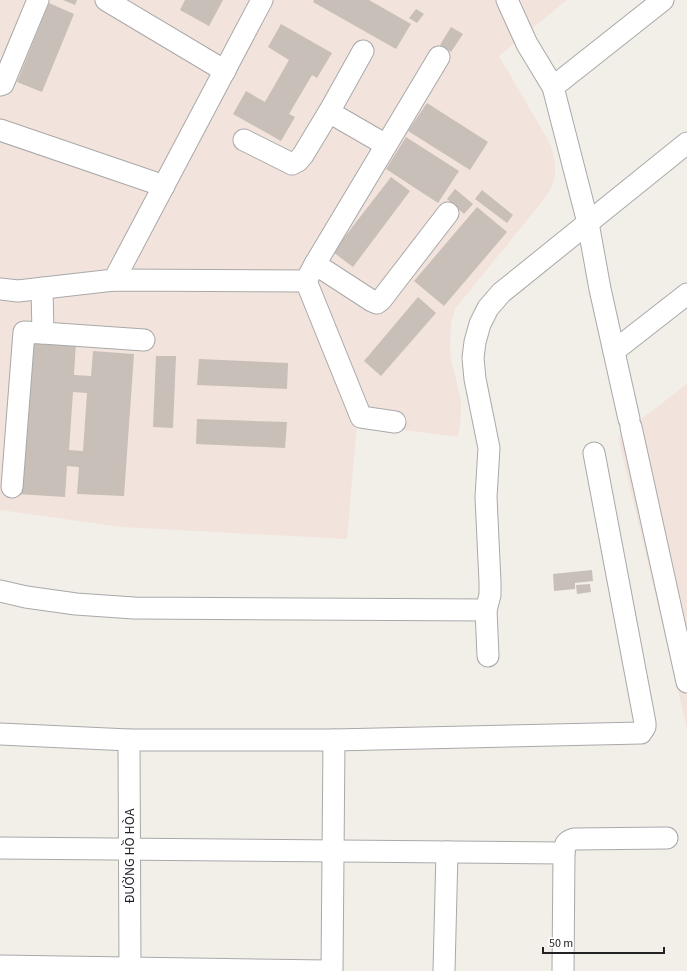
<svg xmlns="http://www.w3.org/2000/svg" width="687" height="971" viewBox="0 0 687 971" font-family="'Source Sans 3',sans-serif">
	<rect width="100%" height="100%" fill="#f2efe9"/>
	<g fill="#f3e3dd">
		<polygon points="0,0 567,0 499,56 547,138 552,149 555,163 555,177 551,188 545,198 455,309 451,324 450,347 451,359 461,400 461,411 460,424 458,437 357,424 347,539 121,527 0,510"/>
		<polygon points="687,384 687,729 618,437"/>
	</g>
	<g fill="#c7bfb8" fill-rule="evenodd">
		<polygon points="63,0 77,0 75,5"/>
		<polygon points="185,0 223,0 209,26 180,10"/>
		<polygon points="314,0 369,0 411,24 396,49 313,2"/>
		<polygon points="49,3 74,14 42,92 17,82"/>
		<polygon points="416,9 424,14 417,23 409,18"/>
		<polygon points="281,24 332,53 317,78 312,75 289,114 295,117 281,141 233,114 246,91 265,102 289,60 268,47"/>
		<polygon points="451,27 463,34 451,52 440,45"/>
		<polygon points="427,103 488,142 470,170 408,131"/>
		<polygon points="406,137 459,171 438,203 386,169"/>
		<polygon points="391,177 410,191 353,267 333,252"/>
		<polygon points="455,189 473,204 464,214 447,199"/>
		<polygon points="482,190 513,215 507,223 475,199"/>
		<polygon points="477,207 507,232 444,306 414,281"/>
		<polygon points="418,297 436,313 381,376 364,361"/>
		<path d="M28,339L76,342L74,375L91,376L93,351L134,354L124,496L77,494L79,467L67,466L65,497L17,494ZM73,392L87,393L83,451L69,450Z"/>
		<polygon points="156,356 176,356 173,428 153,427"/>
		<polygon points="199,359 288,363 287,389 197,385"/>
		<polygon points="197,419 287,422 285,448 196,444"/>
		<polygon points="592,570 593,581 575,583 575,589 554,591 553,574"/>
		<polygon points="590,584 591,592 577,594 576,585"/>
	</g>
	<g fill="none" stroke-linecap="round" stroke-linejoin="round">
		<g stroke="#a9a9a9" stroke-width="23">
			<g id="minor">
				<polyline points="106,0 225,71"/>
				<polyline points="507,0 527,44 553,87 588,223 600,289 629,419"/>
				<polyline points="0,85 3,84 38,0"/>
				<polyline points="553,87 663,0"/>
				<polyline points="329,112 386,145"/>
				<polyline points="0,130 164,186"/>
				<polyline points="244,140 292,164 298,161 303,155 329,112 363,51"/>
				<polyline points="315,264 372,301 377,303 381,300 448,213"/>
				<polyline points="114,280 262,0"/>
				<polyline points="306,281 315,264 439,57"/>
				<polyline points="0,289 18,291 114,280 306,281 361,417 395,422"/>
				<polyline points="43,333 144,340"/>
				<polyline points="614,351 687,294"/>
				<polyline points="631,427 687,682"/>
				<polyline points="12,487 24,332 43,333 42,288"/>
				<polyline points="0,591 26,597 76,604 134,608 486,610 490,595 490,582 486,497 489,448 475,379 473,358 475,342 480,324 488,308 501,293 687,143"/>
				<polyline points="486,610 488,656"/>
				<polyline points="0,734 129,740 334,740 641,733 645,727 645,723 594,453"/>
				<polyline points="129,740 130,971"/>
				<polyline points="0,848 564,853"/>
				<polyline points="0,966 327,971"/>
				<polyline points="332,971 334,740"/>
				<polyline points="444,971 447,852"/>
				<path d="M563,971L564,853C565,844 565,842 574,839L667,838"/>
			</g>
		</g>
		<use href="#minor" stroke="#fff" stroke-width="21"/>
	</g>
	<g text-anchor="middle" stroke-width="4" stroke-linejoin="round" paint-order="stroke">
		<g font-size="14" fill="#222" stroke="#fff">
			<text transform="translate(129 856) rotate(-90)" y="5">ĐƯỜNG HỒ HÒA</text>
		</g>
	</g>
	<path d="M543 947v6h121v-6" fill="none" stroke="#222222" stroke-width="2"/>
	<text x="549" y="947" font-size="12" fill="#222222" stroke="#ffffff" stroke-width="3" paint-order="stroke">50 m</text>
</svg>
